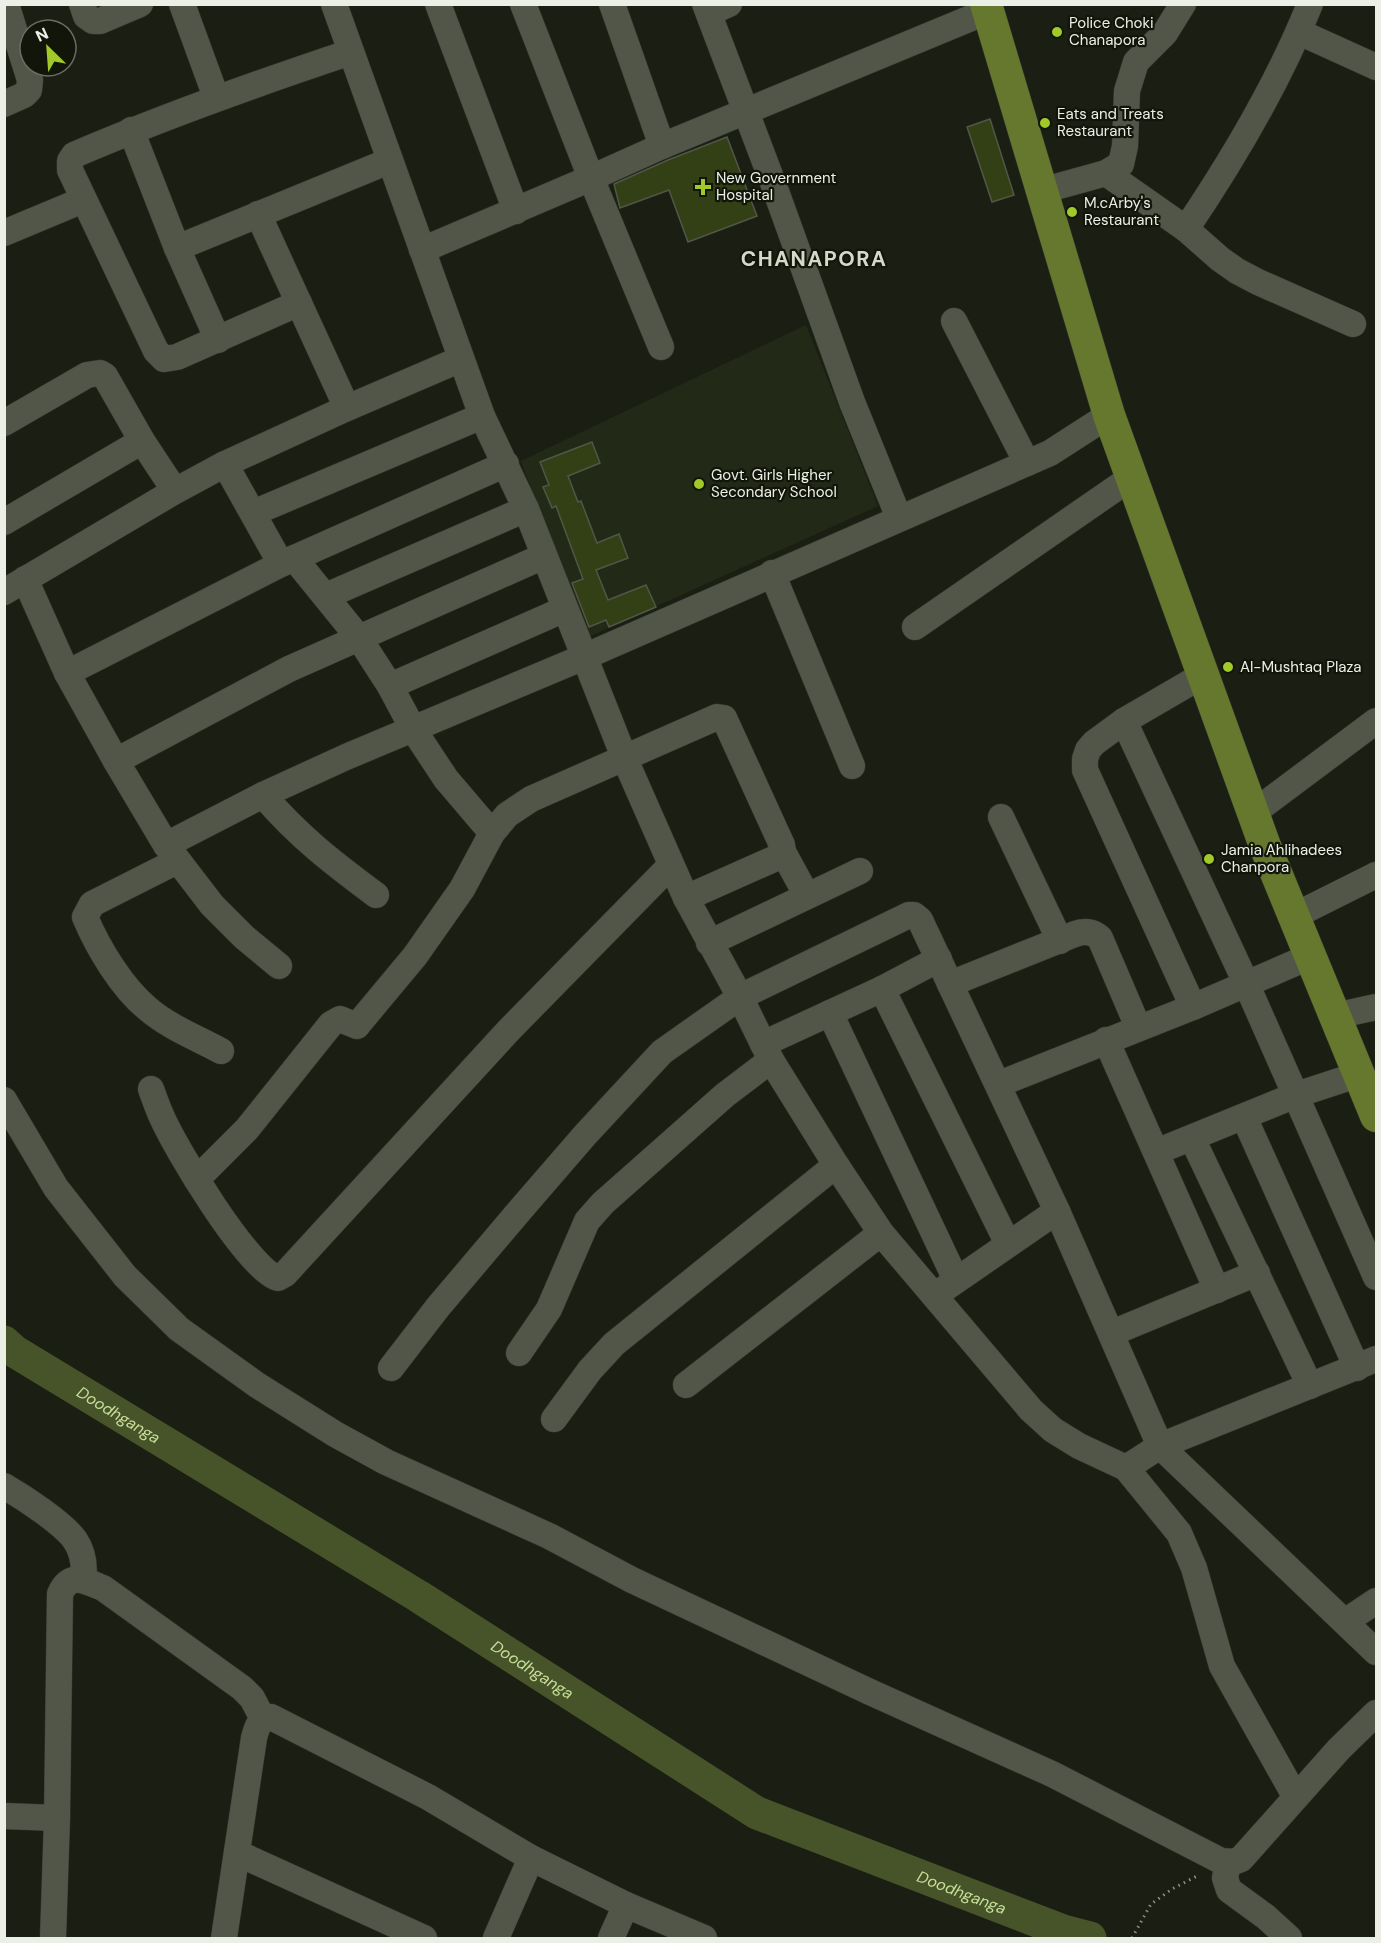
<svg xmlns="http://www.w3.org/2000/svg" width="1381" height="1943" viewBox="0 0 1381 1943" font-family="'DM Sans',sans-serif">
	<rect width="100%" height="100%" fill="#1b1f13"/>
	<polygon fill="#232917" points="806,325 878,506 586,638 521,461"/>
	<g fill="none" stroke-linecap="round" stroke-linejoin="round">
		<path stroke="#47542a" stroke-width="33" id="s1" d="M4,1342L14,1351L418,1596L757,1813L1063,1931L1090,1938"/>
	</g>
	<g fill="#333f15" stroke="#515748" stroke-width="1.5">
		<polygon points="990,119 1014,195 992,202 967,127"/>
		<polygon points="727,137 757,216 688,242 669,190 620,208 614,184 668,160"/>
		<polygon points="592,442 600,463 568,476 578,502 581,501 597,543 619,534 628,558 596,570 608,600 646,585 656,607 609,627 606,620 589,627 572,583 583,579 556,506 552,508 543,487 549,485 540,462"/>
	</g>
	<g fill="none" stroke-linecap="round" stroke-linejoin="round">
		<g stroke="#343730" stroke-width="27">
			<g id="minor">
				<polyline points="82,4 86,16 93,21 100,21 140,4"/>
				<polyline points="182,4 216,97"/>
				<polyline points="334,4 482,416 526,509 624,757 686,898 740,997 771,1060 836,1165 881,1233 1031,1410 1053,1430 1079,1446 1126,1468 1179,1533 1194,1568 1222,1666 1295,1796"/>
				<polyline points="438,4 516,211"/>
				<polyline points="523,4 591,178 661,347"/>
				<polyline points="612,4 662,146"/>
				<polyline points="705,4 773,183 852,402 899,518"/>
				<polyline points="709,13 729,4"/>
				<polyline points="1299,32 1376,67"/>
				<polyline points="4,104 24,95 29,90 30,80 6,4"/>
				<polyline points="131,130 177,248 218,340"/>
				<polyline points="1106,173 1186,229 1220,259 1237,271 1258,282 1353,324"/>
				<polyline points="1041,191 1106,173 1121,164 1125,146 1127,91 1136,62 1165,33 1183,4"/>
				<polyline points="258,214 347,408"/>
				<path d="M1186,229C1234,158 1278,84 1310,4"/>
				<polyline points="4,233 83,200"/>
				<polyline points="177,248 389,161"/>
				<polyline points="422,250 591,178 662,146 988,11"/>
				<path d="M299,303L177,357L164,359L156,351L70,170V161L74,155C165,116 258,83 351,52"/>
				<polyline points="954,321 1027,463"/>
				<polyline points="4,423 87,375 100,373 105,376 142,441 175,491"/>
				<polyline points="225,464 281,564"/>
				<polyline points="253,513 482,416"/>
				<polyline points="4,522 142,441"/>
				<polyline points="294,558 359,638 390,686 413,729 446,779 492,833"/>
				<polyline points="772,573 852,766"/>
				<polyline points="25,579 67,673 116,761 166,845 212,905 244,937 279,966"/>
				<polyline points="4,592 175,491 225,464 347,408 461,359"/>
				<polyline points="326,596 526,509"/>
				<polyline points="915,627 1132,477"/>
				<polyline points="67,673 281,564 506,464"/>
				<polyline points="390,686 565,609"/>
				<polyline points="1124,721 1246,983 1376,1277"/>
				<polyline points="116,761 289,669 544,556"/>
				<path d="M263,795C299,837 333,863 376,895"/>
				<polyline points="1253,813 1376,721"/>
				<polyline points="1001,817 1060,941"/>
				<polyline points="166,845 263,795 346,757 584,657 1050,453 1109,415"/>
				<polyline points="783,852 807,896"/>
				<path d="M177,861L92,904L85,917C98,948 122,988 148,1009C169,1027 197,1038 221,1051"/>
				<polyline points="1294,916 1376,875"/>
				<polyline points="709,943 860,871"/>
				<path d="M950,984L1075,934C1085,931 1092,931 1100,938L1138,1027"/>
				<polyline points="882,989 1008,1244"/>
				<polyline points="1193,1007 1085,770 1085,759 1088,750 1094,743 1124,721 1203,675"/>
				<polyline points="830,1013 956,1280"/>
				<polyline points="1335,1016 1376,1007"/>
				<polyline points="1106,1040 1217,1290"/>
				<polyline points="763,1044 882,989 939,959"/>
				<polyline points="999,1084 1193,1007 1311,956"/>
				<path d="M151,1089C154,1097 157,1106 161,1115C174,1146 248,1270 278,1278L285,1274L509,1030L671,865"/>
				<polyline points="4,1100 56,1188 125,1276 179,1329 257,1385 335,1434 386,1462 549,1536 632,1580 870,1692 1052,1774 1221,1861 1233,1862 1241,1859 1339,1749 1376,1713"/>
				<polyline points="1244,1117 1357,1368"/>
				<polyline points="1192,1138 1310,1386"/>
				<polyline points="1156,1152 1296,1095 1360,1074"/>
				<polyline points="197,1179 247,1129 331,1024 340,1019 357,1026 360,1022 415,956 462,889 492,833 507,815 531,799 717,717 724,718 782,845 783,852 776,858 686,898"/>
				<polyline points="944,1289 1057,1211"/>
				<polyline points="1112,1333 1257,1273"/>
				<polyline points="519,1353 549,1309 587,1221 603,1203 725,1095 771,1060"/>
				<polyline points="391,1368 438,1307 521,1209 585,1135 662,1052 740,997 909,915 914,915 920,920 1057,1211 1160,1446 1376,1652"/>
				<polyline points="686,1385 881,1233"/>
				<polyline points="554,1419 590,1370 614,1344 836,1165"/>
				<polyline points="1126,1468 1160,1446 1376,1359"/>
				<path d="M4,1486C23,1497 63,1523 75,1540C83,1552 85,1566 83,1580"/>
				<polyline points="1346,1621 1376,1601"/>
				<polyline points="4,1816 57,1818"/>
				<polyline points="237,1853 424,1938"/>
				<polyline points="1228,1863 1225,1878 1229,1890 1266,1917 1289,1938"/>
				<path d="M53,1938L57,1818L60,1594C70,1571 85,1581 103,1588L242,1688L252,1698L263,1719"/>
				<path d="M224,1938L254,1738C257,1726 259,1720 271,1717L428,1797L531,1858L626,1905L704,1938"/>
				<polyline points="496,1938 531,1858"/>
				<polyline points="611,1938 626,1905"/>
			</g>
		</g>
		<g stroke="#343730" stroke-width="33">
			<polyline id="major" points="986,4 1109,415 1265,846 1376,1116"/>
		</g>
		<polyline stroke="#8d9186" stroke-width="3" stroke-dasharray="1.5 4.5" stroke-linecap="butt" points="1132,1938 1151,1904 1172,1889 1199,1875"/>
		<use href="#minor" stroke="#515648" stroke-width="26"/>
		<use href="#major" stroke="#65782e" stroke-width="32"/>
	</g>
	<g fill="#a1c929" stroke="#12160a" stroke-width="2">
		<circle cx="1057" cy="32" r="6"/>
		<circle cx="1045" cy="123" r="6"/>
		<path d="M700 178h6v6h6v6h-6v6h-6v-6h-6v-6h6z"/>
		<circle cx="1072" cy="212" r="6"/>
		<circle cx="699" cy="484" r="6"/>
		<circle cx="1228" cy="667" r="6"/>
		<circle cx="1209" cy="859" r="6"/>
	</g>
	<g text-anchor="middle" stroke-width="4.5" stroke-linejoin="round" paint-order="stroke">
		<g font-size="15" fill="#ecefe6" stroke="#12160a" text-anchor="start">
			<text x="1069" y="28">Police Choki<tspan x="1069" dy="17">Chanapora</tspan></text>
			<text x="1057" y="119">Eats and Treats<tspan x="1057" dy="17">Restaurant</tspan></text>
			<text x="716" y="183">New Government<tspan x="716" dy="17">Hospital</tspan></text>
			<text x="1084" y="208">M.cArby's<tspan x="1084" dy="17">Restaurant</tspan></text>
			<text x="711" y="480">Govt. Girls Higher<tspan x="711" dy="17">Secondary School</tspan></text>
			<text x="1240" y="672">Al-Mushtaq Plaza</text>
			<text x="1221" y="855">Jamia Ahlihadees<tspan x="1221" dy="17">Chanpora</tspan></text>
		</g>
		<g font-size="16" font-style="italic" fill="#c7df98" stroke="#12160a">
			<text dy="6" stroke="none"><textPath href="#s1" startOffset="136">Doodhganga</textPath></text>
			<text dy="6" stroke="none"><textPath href="#s1" startOffset="622">Doodhganga</textPath></text>
			<text dy="6" stroke="none"><textPath href="#s1" startOffset="1108">Doodhganga</textPath></text>
		</g>
		<g font-size="21" font-weight="bold" letter-spacing="1.5" fill="#d4dac9" stroke="#12160a">
			<text x="814" y="266">CHANAPORA</text>
		</g>
	</g>
	<rect width="1381" height="1943" fill="none" stroke="#ecefe6" stroke-width="12"/>
	<g transform="translate(48 48) rotate(335)"><circle r="28" fill="#12160a" stroke="#696d62" stroke-width="1.5"/>
	<path d="M0-4.5L10 22L0 15L-10 22Z" fill="#a1c929"/>
	<text y="-9" font-size="16" font-weight="bold" text-anchor="middle" fill="#ecefe6">N</text>
	</g>
</svg>
